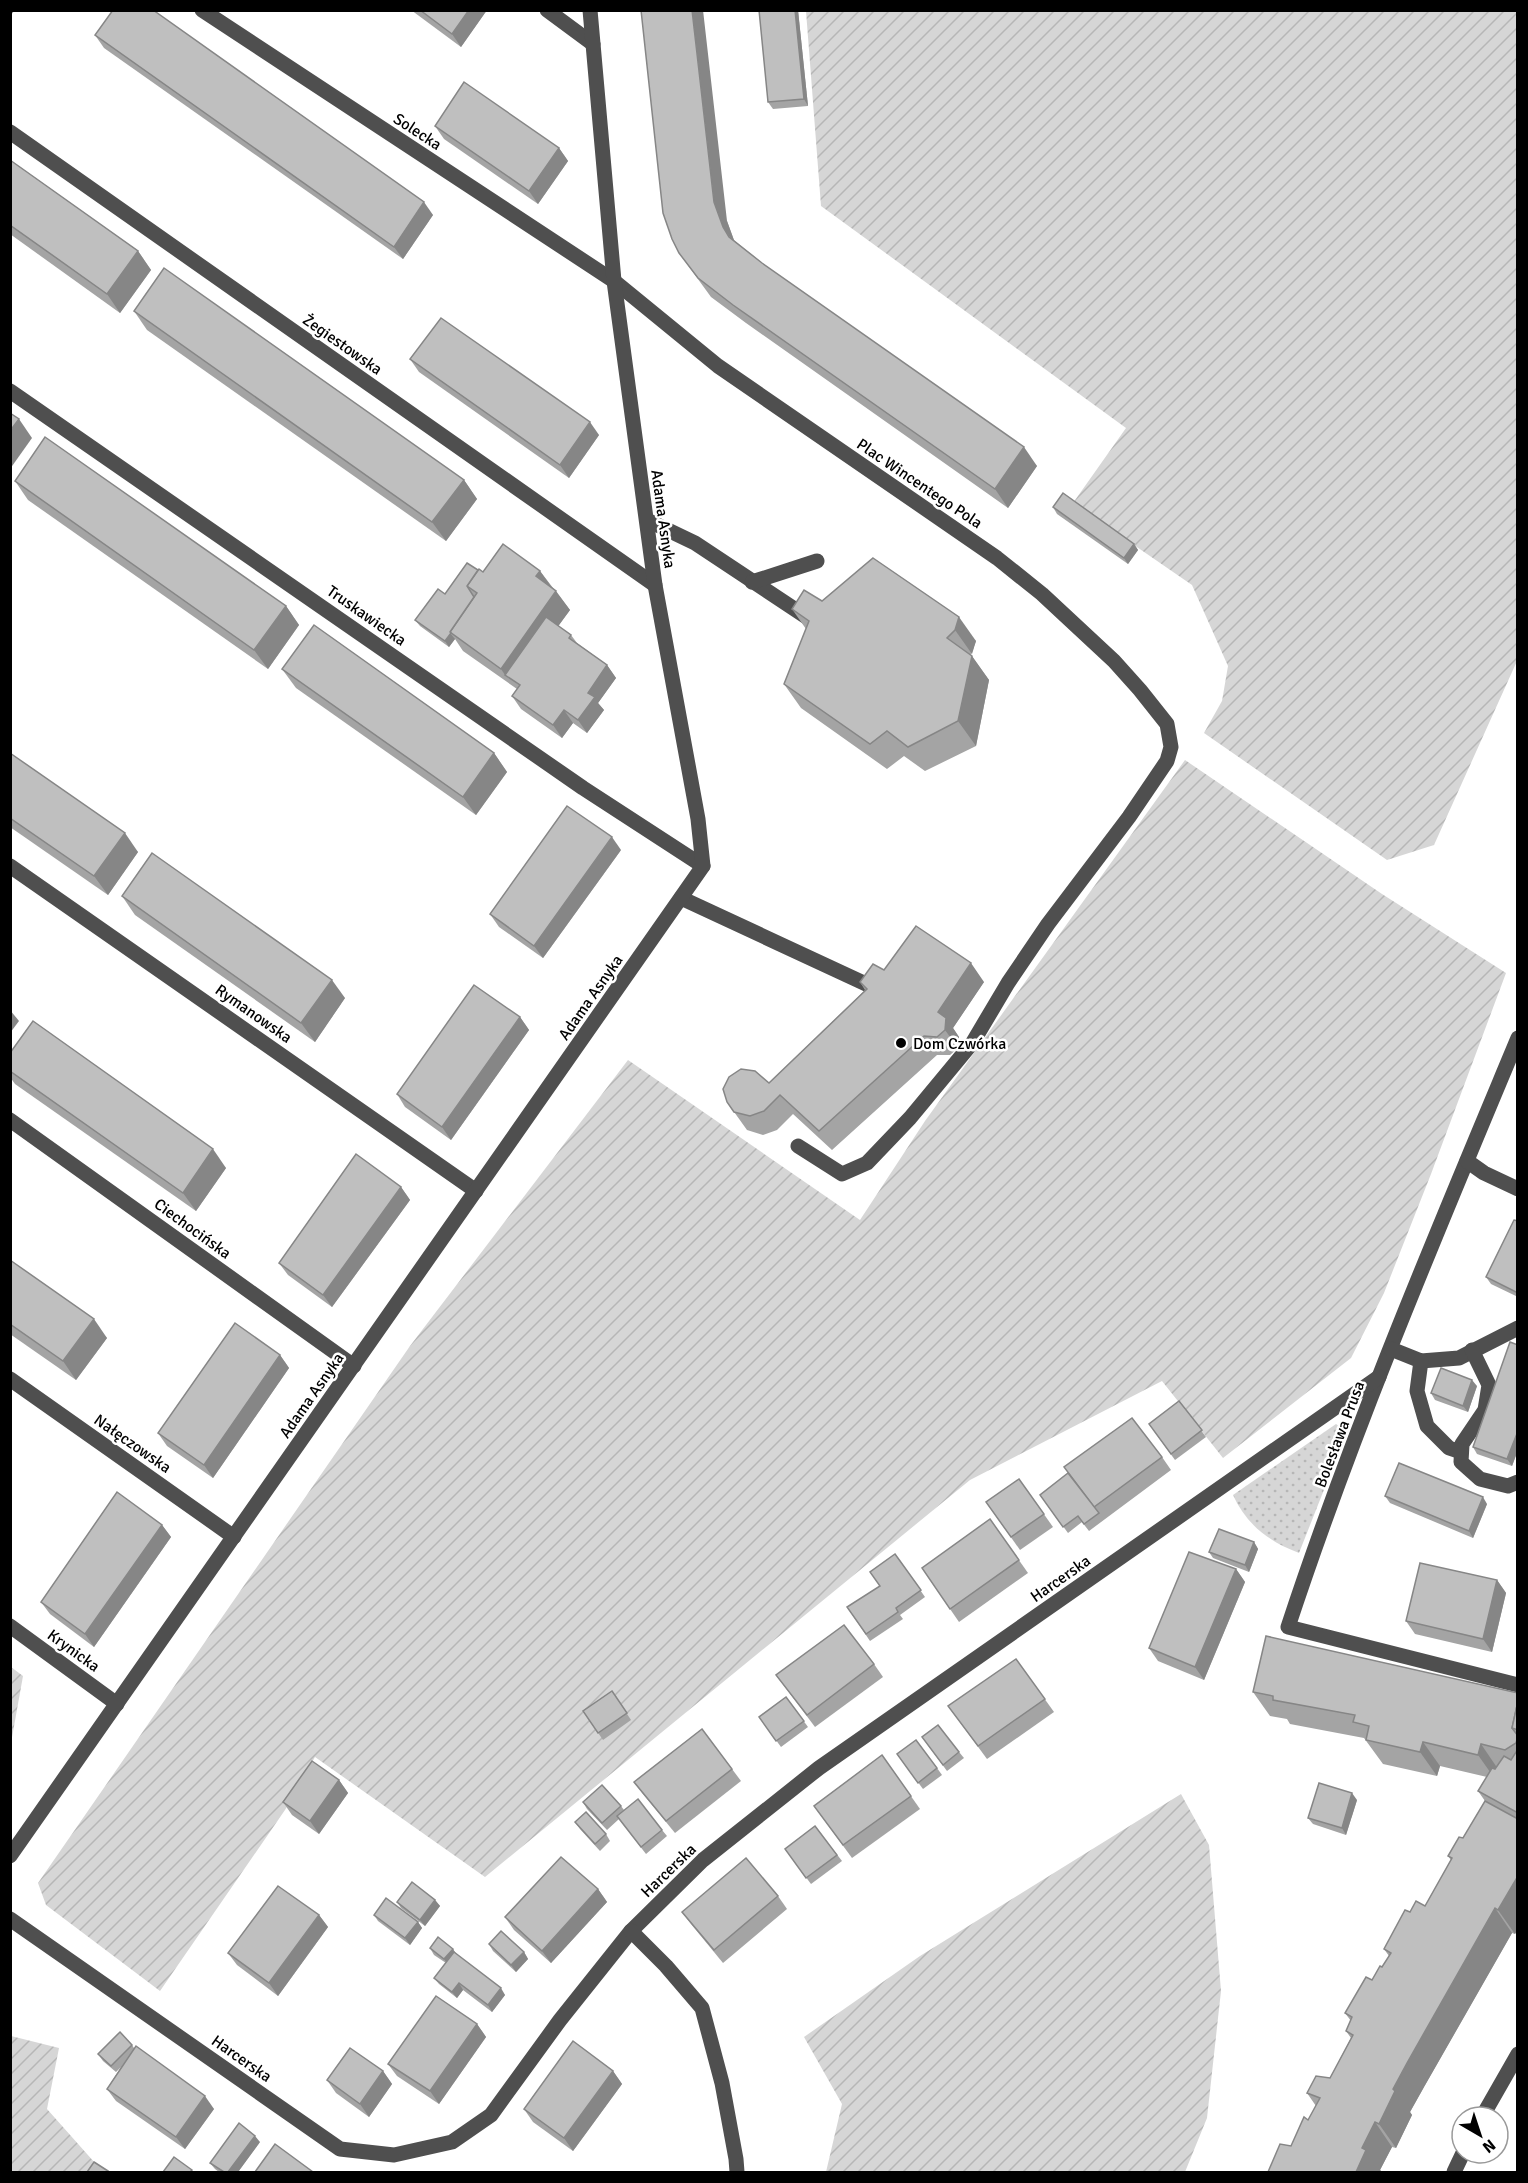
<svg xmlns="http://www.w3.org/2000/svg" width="1528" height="2183" viewBox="0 0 1528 2183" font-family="Signika,sans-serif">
	<defs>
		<pattern id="grass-dots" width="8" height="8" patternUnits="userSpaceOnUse" patternTransform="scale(1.5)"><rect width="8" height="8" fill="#d6d6d6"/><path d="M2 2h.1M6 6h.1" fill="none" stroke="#b6b6b6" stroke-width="1.8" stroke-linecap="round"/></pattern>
		<pattern id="garden-furrows" width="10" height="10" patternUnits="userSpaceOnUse" patternTransform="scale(1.5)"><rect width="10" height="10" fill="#d6d6d6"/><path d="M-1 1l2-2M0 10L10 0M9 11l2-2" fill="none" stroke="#b6b6b6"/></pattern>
	</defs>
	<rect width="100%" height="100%" fill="#fff"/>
	<path fill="url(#grass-dots)" d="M1336,1424L1343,1429L1344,1439L1299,1553C1269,1542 1246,1524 1233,1495Z"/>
	<g fill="url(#garden-furrows)">
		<polygon points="806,11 1517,11 1517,661 1434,845 1387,860 1204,733 1222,701 1228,666 1192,585 1073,503 1126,428 821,206"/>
		<polygon points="1185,760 1382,894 1506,973 1431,1174 1384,1293 1351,1358 1223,1458 1162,1381 970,1480 485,1877 315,1757 285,1810 160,1991 46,1905 38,1883 410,1346 628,1060 860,1220 925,1121"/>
		<polygon points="11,1667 23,1676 11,1743"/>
		<polygon points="1181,1794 1209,1845 1221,1991 1207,2118 1185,2172 826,2172 842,2104 804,2037 920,1956"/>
		<polygon points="11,2036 59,2048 47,2109 103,2172 11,2172"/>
	</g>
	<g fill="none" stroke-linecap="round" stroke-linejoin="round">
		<g stroke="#4f4f4f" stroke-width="15">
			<polyline points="202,10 614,281 718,366 997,558 1042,594 1114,661 1140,690 1167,724 1171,747 1167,761 1129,817 1048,924 1008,983 973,1042 910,1118 867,1163 842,1174 798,1146"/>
			<polyline points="547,10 593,44"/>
			<polyline points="10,132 655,585"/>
			<polyline points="10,391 583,788 703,866"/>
			<polyline points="647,520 695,543 808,618"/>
			<polyline points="752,582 817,561"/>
			<polyline points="10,866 476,1191"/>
			<polyline points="681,898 866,984"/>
			<path d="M1518,1038C1437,1232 1354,1427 1288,1627L1518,1685"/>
			<polyline points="10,1120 354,1366"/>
			<polyline points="1467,1161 1484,1173 1518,1189"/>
			<polyline points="1391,1349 1421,1361 1459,1358 1518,1328"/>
			<polyline points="1472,1350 1489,1385 1485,1410 1462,1444 1461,1462 1480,1479 1508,1486 1518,1482"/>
			<polyline points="1421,1361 1417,1391 1427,1426 1449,1448 1461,1452"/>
			<polyline points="10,1379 234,1537"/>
			<polyline points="10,1626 117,1704"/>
			<polyline points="10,1856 703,866 698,819 655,585 614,281 590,10"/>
			<polyline points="10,1919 340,2149 394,2155 452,2142 491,2115 560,2020 631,1931 703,1860 819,1768 1379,1377"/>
			<polyline points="631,1931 666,1966 702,2008 722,2083 736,2159 737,2172"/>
			<polyline points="1482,2117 1518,2054"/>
			<polyline points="1454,2172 1463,2153"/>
		</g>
	</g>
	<g fill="#a4a4a4">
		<polygon points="411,10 487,10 461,47"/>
		<polygon points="759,10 798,10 808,106 773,109 768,102"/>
		<polygon points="95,35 433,215 403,259 104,48"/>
		<polygon points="435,126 559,148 568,161 538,204 444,139"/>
		<polygon points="10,160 138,251 151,270 120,313 10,234"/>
		<polygon points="727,221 734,240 762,263 1037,466 1008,508 746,323 711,297 679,253"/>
		<polygon points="134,311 464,480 477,499 446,541 147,330"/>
		<polygon points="410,359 599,435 569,478 419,372"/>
		<polygon points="15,481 286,606 299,625 268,669 28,500"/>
		<polygon points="1053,507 1134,544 1138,550 1128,564 1057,514"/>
		<polygon points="873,558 976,641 971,655 989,680 976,746 925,771 904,756 887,769 801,708 784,684 806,629 792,609 822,601"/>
		<polygon points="478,570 483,572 540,571 570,610 558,626 571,635 577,643 607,665 616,678 598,703 604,710 587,733 573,723 562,738 521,709 512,696 517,689 463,651 455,639 449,647 420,626 415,620 445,594"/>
		<polygon points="282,669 494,753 507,772 476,815 296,688"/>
		<polygon points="10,753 138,852 108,895 10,827"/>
		<polygon points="621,850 543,958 499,927 490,914"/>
		<polygon points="122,896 345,998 315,1042 135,915"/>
		<polygon points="884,970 984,982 953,1028 959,1037 958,1048 950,1055 937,1055 832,1150 793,1114 777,1130 763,1135 747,1130 727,1102 769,1083 865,990 860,982"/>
		<polygon points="520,1017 529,1030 451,1140 405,1107 397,1094"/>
		<polygon points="10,1053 226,1168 196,1211 15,1084 10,1077"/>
		<polygon points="401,1187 410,1200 332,1307 288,1275 279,1263"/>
		<polygon points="1518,1221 1518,1297 1491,1284 1486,1277"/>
		<polygon points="10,1260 107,1338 76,1380 10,1334"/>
		<polygon points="1518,1345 1518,1450 1512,1466 1477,1454 1473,1447"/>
		<polygon points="280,1355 289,1368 213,1478 167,1446 158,1433"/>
		<polygon points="1477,1386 1468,1412 1435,1400 1431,1393"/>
		<polygon points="1179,1401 1206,1437 1175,1460 1149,1424"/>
		<polygon points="1162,1457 1171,1470 1089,1531 1082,1522 1068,1533 1040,1495"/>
		<polygon points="1019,1479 1053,1527 1020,1550 986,1502"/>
		<polygon points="1385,1496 1487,1504 1473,1538 1390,1503"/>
		<polygon points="990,1519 1028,1573 959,1622 922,1568"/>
		<polygon points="162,1525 171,1537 94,1647 50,1614 41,1602"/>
		<polygon points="1254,1542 1258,1549 1249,1572 1213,1558 1209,1552"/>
		<polygon points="895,1554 925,1597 900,1615 903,1619 870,1641 847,1607 880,1586"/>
		<polygon points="1236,1569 1245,1582 1204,1680 1158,1661 1149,1648"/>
		<polygon points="1497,1580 1506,1593 1492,1652 1415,1634 1406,1621"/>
		<polygon points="1016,1659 1054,1712 987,1759 948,1706"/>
		<polygon points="874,1664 883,1677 815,1727 776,1675"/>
		<polygon points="612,1691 631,1720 603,1740 583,1711"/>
		<polygon points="1253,1692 1518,1693 1518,1929 1515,1934 1512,1933 1424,2087 1410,2112 1412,2115 1396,2148 1392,2147 1380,2170 1382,2172 1268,2172 1291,2146 1308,2120 1316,2106 1307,2093 1330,2078 1351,2038 1346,2031 1351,2021 1345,2013 1382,1967 1389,1956 1384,1949 1410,1912 1425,1906 1451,1860 1448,1856 1463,1838 1485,1801 1478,1791 1487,1777 1440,1766 1437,1776 1383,1764 1364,1738 1290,1724 1287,1719 1270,1716"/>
		<polygon points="786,1697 808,1727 781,1747 759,1717"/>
		<polygon points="922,1737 959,1752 964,1758 947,1771"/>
		<polygon points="897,1754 937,1768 942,1775 923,1789"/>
		<polygon points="882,1755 920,1809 852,1858 814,1806"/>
		<polygon points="732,1769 741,1781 675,1833 643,1794 634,1782"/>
		<polygon points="339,1780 348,1793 319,1834 292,1815 283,1802"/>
		<polygon points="1357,1800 1346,1835 1313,1824 1308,1818"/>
		<polygon points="583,1802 621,1806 624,1810 662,1830 667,1836 646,1854 619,1819 607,1830 587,1809"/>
		<polygon points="575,1822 606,1834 610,1841 600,1851 580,1829"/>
		<polygon points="815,1826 842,1861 811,1884 785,1849"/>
		<polygon points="598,1889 607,1902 551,1963 514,1930 505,1917"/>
		<polygon points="778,1896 787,1909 723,1963 691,1924 682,1912"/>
		<polygon points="435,1900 440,1906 425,1926 401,1908 397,1902"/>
		<polygon points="319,1915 328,1927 278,1996 237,1965 228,1953"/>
		<polygon points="374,1915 418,1922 422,1928 410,1945 378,1921"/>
		<polygon points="489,1944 524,1952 528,1959 516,1972 493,1951"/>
		<polygon points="430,1948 457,1954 505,1995 492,2012 463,1990 457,1998 439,1984 434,1978 446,1963 434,1955"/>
		<polygon points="477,2024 486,2037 439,2104 397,2076 388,2064"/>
		<polygon points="132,2045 134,2048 214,2109 185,2149 116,2101 107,2089 121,2067 116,2072 103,2061 98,2054"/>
		<polygon points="383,2071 392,2084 369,2117 336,2093 327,2080"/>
		<polygon points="613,2071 622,2084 573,2151 533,2122 524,2109"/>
		<polygon points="260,2142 238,2172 219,2172 215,2169 210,2163"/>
	</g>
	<g fill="#868686">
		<polygon points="10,10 15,10 10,16"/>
		<polygon points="469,10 487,10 461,47 452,34"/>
		<polygon points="692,10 703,10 727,221 736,246 723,227 714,202"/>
		<polygon points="795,10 798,10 808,106 804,99"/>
		<polygon points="559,148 568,161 538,204 529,191"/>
		<polygon points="424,202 433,215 403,259 394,247"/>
		<polygon points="138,251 151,270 120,313 107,294"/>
		<polygon points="19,419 32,438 10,469 10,431"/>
		<polygon points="590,422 599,435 569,478 560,465"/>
		<polygon points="1024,447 1037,466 1008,508 995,489"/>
		<polygon points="464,480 477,499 446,541 432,522"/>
		<polygon points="1134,544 1138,550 1128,564 1124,558"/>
		<polygon points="540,571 553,589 536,576"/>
		<polygon points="556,591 570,610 517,683 505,675 501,669"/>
		<polygon points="286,606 299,625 268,669 254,650"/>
		<polygon points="959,617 976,641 972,654 955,630"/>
		<polygon points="450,633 455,639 449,647 445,641"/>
		<polygon points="972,656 989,680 976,746 958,721"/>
		<polygon points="607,665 616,678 598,703 604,710 587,733 578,720 588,693"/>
		<polygon points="564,710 573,723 562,738 553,725"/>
		<polygon points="494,753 507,772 476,815 463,797"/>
		<polygon points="125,833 138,852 108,895 94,876"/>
		<polygon points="612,837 621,850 543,958 534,946"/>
		<polygon points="971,963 984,982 953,1028 959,1037 958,1048 945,1030 938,1012"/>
		<polygon points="332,980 345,998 315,1042 301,1023"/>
		<polygon points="10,1010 19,1021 10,1033"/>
		<polygon points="520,1017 529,1030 451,1140 442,1127"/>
		<polygon points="213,1149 226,1168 196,1211 183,1193"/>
		<polygon points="401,1187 410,1200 332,1307 323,1295"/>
		<polygon points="94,1319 107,1338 76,1380 63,1361"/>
		<polygon points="280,1355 289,1368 213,1478 204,1465"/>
		<polygon points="1472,1380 1477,1386 1468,1412 1463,1406"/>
		<polygon points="1518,1431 1518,1450 1512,1466 1507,1459"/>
		<polygon points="1483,1497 1487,1504 1473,1538 1469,1531"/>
		<polygon points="162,1525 171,1537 94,1647 85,1634"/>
		<polygon points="1254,1542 1258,1549 1249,1572 1245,1565"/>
		<polygon points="1236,1569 1245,1582 1204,1680 1195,1667"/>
		<polygon points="1497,1580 1506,1593 1492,1652 1483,1639"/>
		<polygon points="1423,1742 1440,1766 1437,1776 1420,1752"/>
		<polygon points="1481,1744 1498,1769 1495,1779 1478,1755"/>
		<polygon points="339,1780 348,1793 319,1834 310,1821"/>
		<polygon points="1352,1793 1357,1800 1346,1835 1342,1828"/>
		<polygon points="1518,1876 1518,1929 1515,1934 1498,1910"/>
		<polygon points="598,1889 607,1902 551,1963 542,1951"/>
		<polygon points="435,1900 440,1906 425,1926 420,1920"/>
		<polygon points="1495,1908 1512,1933 1424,2087 1410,2112 1412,2115 1396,2148 1379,2124 1393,2089 1407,2063"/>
		<polygon points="319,1915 328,1927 278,1996 269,1983"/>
		<polygon points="418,1922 422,1928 410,1945 405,1938"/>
		<polygon points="453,1949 457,1955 449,1966 444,1959"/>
		<polygon points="524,1952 528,1959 516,1972 511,1965"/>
		<polygon points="459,1983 463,1990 457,1998 452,1992"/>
		<polygon points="501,1988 505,1995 492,2012 488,2005"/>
		<polygon points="477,2024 486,2037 439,2104 430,2091"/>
		<polygon points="383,2071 392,2084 369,2117 360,2104"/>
		<polygon points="613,2071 622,2084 573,2151 564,2138"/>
		<polygon points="205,2096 214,2109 185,2149 176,2137"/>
		<polygon points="1375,2122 1392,2147 1380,2170 1382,2172 1356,2172 1362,2148"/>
		<polygon points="255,2136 260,2142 238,2172 228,2172"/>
	</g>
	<g fill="#bfbfbf" stroke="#868686" stroke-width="1.5">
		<polygon points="113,10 153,10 424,202 394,247 95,35"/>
		<polygon points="420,10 469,10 452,34"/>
		<polygon points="641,10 692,10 714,202 723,227 729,237 762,263 1024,447 995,489 733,305 698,278 679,253 672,239 663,213"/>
		<polygon points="759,10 795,10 804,99 768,102"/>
		<polygon points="464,82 559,148 529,191 435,126"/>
		<polygon points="10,160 138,251 107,294 10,225"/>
		<polygon points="164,268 464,480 432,522 134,311"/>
		<polygon points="441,318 590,422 560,465 410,359"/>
		<polygon points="10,413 19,419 10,431"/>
		<polygon points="45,437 286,606 254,650 15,481"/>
		<polygon points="1063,493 1134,544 1124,558 1053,507"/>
		<polygon points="503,544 540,571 536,576 556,591 501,669 450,632 477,593 467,586 479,569 483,572"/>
		<polygon points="873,558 959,617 955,630 947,638 972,656 958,721 908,747 887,731 870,744 784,684 809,621 792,609 804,590 822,601"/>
		<polygon points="467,563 478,570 467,586 474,597 450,632 451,633 445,641 415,620 438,589 445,594"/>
		<polygon points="546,617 571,635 569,638 607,665 588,693 595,697 578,720 564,710 553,725 512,696 520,685 505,675"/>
		<polygon points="314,625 494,753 463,797 282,669"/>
		<polygon points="10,753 125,833 94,876 10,818"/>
		<polygon points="567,806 612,837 534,946 490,914"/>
		<polygon points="152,853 332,980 301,1023 122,896"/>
		<polygon points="916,926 971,963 938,1012 946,1018 945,1030 937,1037 924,1036 819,1131 780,1095 764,1111 750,1116 734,1112 727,1102 723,1089 729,1077 741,1069 755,1071 769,1083 867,989 860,982 873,964 884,970"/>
		<polygon points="474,985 520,1017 442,1127 397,1094"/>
		<polygon points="33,1021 213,1149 183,1193 10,1071 10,1053"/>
		<polygon points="356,1154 401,1187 323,1295 279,1263"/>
		<polygon points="1514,1220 1518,1221 1518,1293 1486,1277"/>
		<polygon points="10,1260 94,1319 63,1361 10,1324"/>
		<polygon points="235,1323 280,1355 204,1465 158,1433"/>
		<polygon points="1510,1342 1518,1345 1518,1431 1507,1459 1473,1447"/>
		<polygon points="1441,1368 1472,1380 1463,1406 1431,1393"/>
		<polygon points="1179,1401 1202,1430 1171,1454 1149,1424"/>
		<polygon points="1132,1418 1162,1457 1094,1507 1064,1467"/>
		<polygon points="1399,1463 1483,1497 1469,1531 1385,1496"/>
		<polygon points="1068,1473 1099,1513 1084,1524 1078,1516 1063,1527 1040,1495"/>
		<polygon points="1019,1479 1044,1514 1011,1537 986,1502"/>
		<polygon points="117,1492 162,1525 85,1634 41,1602"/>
		<polygon points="990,1519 1019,1560 950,1609 922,1568"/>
		<polygon points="1219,1529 1254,1542 1245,1565 1209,1552"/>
		<polygon points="1189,1552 1236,1569 1195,1667 1149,1648"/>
		<polygon points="895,1554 921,1590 896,1608 898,1612 866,1634 847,1607 880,1586 870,1572"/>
		<polygon points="1420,1563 1497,1580 1483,1639 1406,1621"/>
		<polygon points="844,1625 874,1664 807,1715 776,1675"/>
		<polygon points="1266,1636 1518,1693 1518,1701 1512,1728 1518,1736 1516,1743 1505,1750 1481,1744 1478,1755 1423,1742 1420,1752 1366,1740 1369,1726 1353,1722 1355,1715 1273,1700 1273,1696 1253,1692"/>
		<polygon points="1016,1659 1045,1699 978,1746 948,1706"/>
		<polygon points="612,1691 627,1713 598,1733 583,1711"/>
		<polygon points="786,1697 804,1721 776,1741 759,1717"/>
		<polygon points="1518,1701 1518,1730 1512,1728"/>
		<polygon points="938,1725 959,1752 943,1765 922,1737"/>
		<polygon points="702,1729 732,1769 666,1821 634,1782"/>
		<polygon points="916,1740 937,1768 918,1783 897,1754"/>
		<polygon points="1518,1749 1518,1813 1478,1791 1492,1768 1495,1769 1504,1756 1511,1760"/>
		<polygon points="882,1755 911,1796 843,1845 814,1806"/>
		<polygon points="312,1761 339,1780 310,1821 283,1802"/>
		<polygon points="1319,1783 1352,1793 1342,1828 1308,1818"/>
		<polygon points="602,1785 621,1806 602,1823 583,1802"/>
		<polygon points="638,1799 662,1830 641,1847 617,1816"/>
		<polygon points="1485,1801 1518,1819 1518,1876 1498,1910 1495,1908 1407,2063 1393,2089 1395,2091 1379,2124 1375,2122 1362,2148 1366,2150 1356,2172 1268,2172 1280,2144 1291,2146 1304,2117 1308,2120 1320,2098 1307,2093 1316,2076 1330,2078 1353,2035 1346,2031 1352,2017 1345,2013 1366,1977 1372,1980 1380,1966 1382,1967 1391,1953 1384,1949 1405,1910 1410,1912 1416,1901 1425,1906 1452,1858 1448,1856 1459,1837 1463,1838"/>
		<polygon points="586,1812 606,1834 595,1844 575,1822"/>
		<polygon points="815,1826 837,1855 806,1878 785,1849"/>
		<polygon points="561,1857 598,1889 542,1951 505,1917"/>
		<polygon points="746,1858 778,1896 714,1950 682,1912"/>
		<polygon points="412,1882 435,1900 420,1920 397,1902"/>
		<polygon points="278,1886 319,1915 269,1983 228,1953"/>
		<polygon points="386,1898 418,1922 405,1938 374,1915"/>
		<polygon points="501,1931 524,1952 511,1965 489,1944"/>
		<polygon points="438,1937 453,1949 444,1959 430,1948"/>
		<polygon points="454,1952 501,1988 488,2005 459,1983 452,1992 434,1978"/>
		<polygon points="436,1996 477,2024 430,2091 388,2064"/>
		<polygon points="120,2032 132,2045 111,2066 98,2054"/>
		<polygon points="573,2041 613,2071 564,2138 524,2109"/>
		<polygon points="136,2046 205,2096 176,2137 107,2089"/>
		<polygon points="350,2048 383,2071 360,2104 327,2080"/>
		<polygon points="239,2123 255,2136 228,2172 224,2172 210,2163"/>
		<polygon points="275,2144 313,2172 255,2172"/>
		<polygon points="174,2157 192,2170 190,2172 163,2172"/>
		<polygon points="94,2162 108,2171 107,2172 87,2172"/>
	</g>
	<circle fill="#000" stroke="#fff" stroke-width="2" cx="901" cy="1043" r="6"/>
	<g text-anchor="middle" stroke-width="5" stroke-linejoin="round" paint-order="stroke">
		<g font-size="16" fill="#000" stroke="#fff">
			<text transform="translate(418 131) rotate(33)" y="6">Solecka</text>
			<text transform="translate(343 344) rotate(35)" y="6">Żegiestowska</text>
			<text transform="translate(920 483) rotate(34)" y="6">Plac Wincentego Pola</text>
			<text transform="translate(664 519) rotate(82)" y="6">Adama Asnyka</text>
			<text transform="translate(367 615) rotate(35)" y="6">Truskawiecka</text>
			<text transform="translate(590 997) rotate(-55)" y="6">Adama Asnyka</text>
			<text transform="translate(254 1013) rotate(35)" y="6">Rymanowska</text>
			<text transform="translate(193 1228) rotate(36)" y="6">Ciechocińska</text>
			<text transform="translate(311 1395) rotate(-55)" y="6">Adama Asnyka</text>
			<text transform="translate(1339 1434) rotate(-69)" y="6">Bolesława Prusa</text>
			<text transform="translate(133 1443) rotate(35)" y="6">Nałęczowska</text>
			<text transform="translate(1060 1578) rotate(-35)" y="6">Harcerska</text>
			<text transform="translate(74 1650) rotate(36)" y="6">Krynicka</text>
			<text transform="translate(668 1870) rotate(-44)" y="6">Harcerska</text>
			<text transform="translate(242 2058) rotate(35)" y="6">Harcerska</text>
		</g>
		<g font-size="16" fill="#000" stroke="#fff" text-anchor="start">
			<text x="913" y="1049">Dom Czwórka</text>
		</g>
	</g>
	<rect width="1528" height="2183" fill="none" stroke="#000000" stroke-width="24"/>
	<g transform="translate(1480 2135) rotate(141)"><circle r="28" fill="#ffffff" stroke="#999999" stroke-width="1.5"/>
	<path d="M0-4.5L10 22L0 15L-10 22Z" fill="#000000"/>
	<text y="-9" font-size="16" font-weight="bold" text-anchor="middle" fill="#000000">N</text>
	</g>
</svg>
